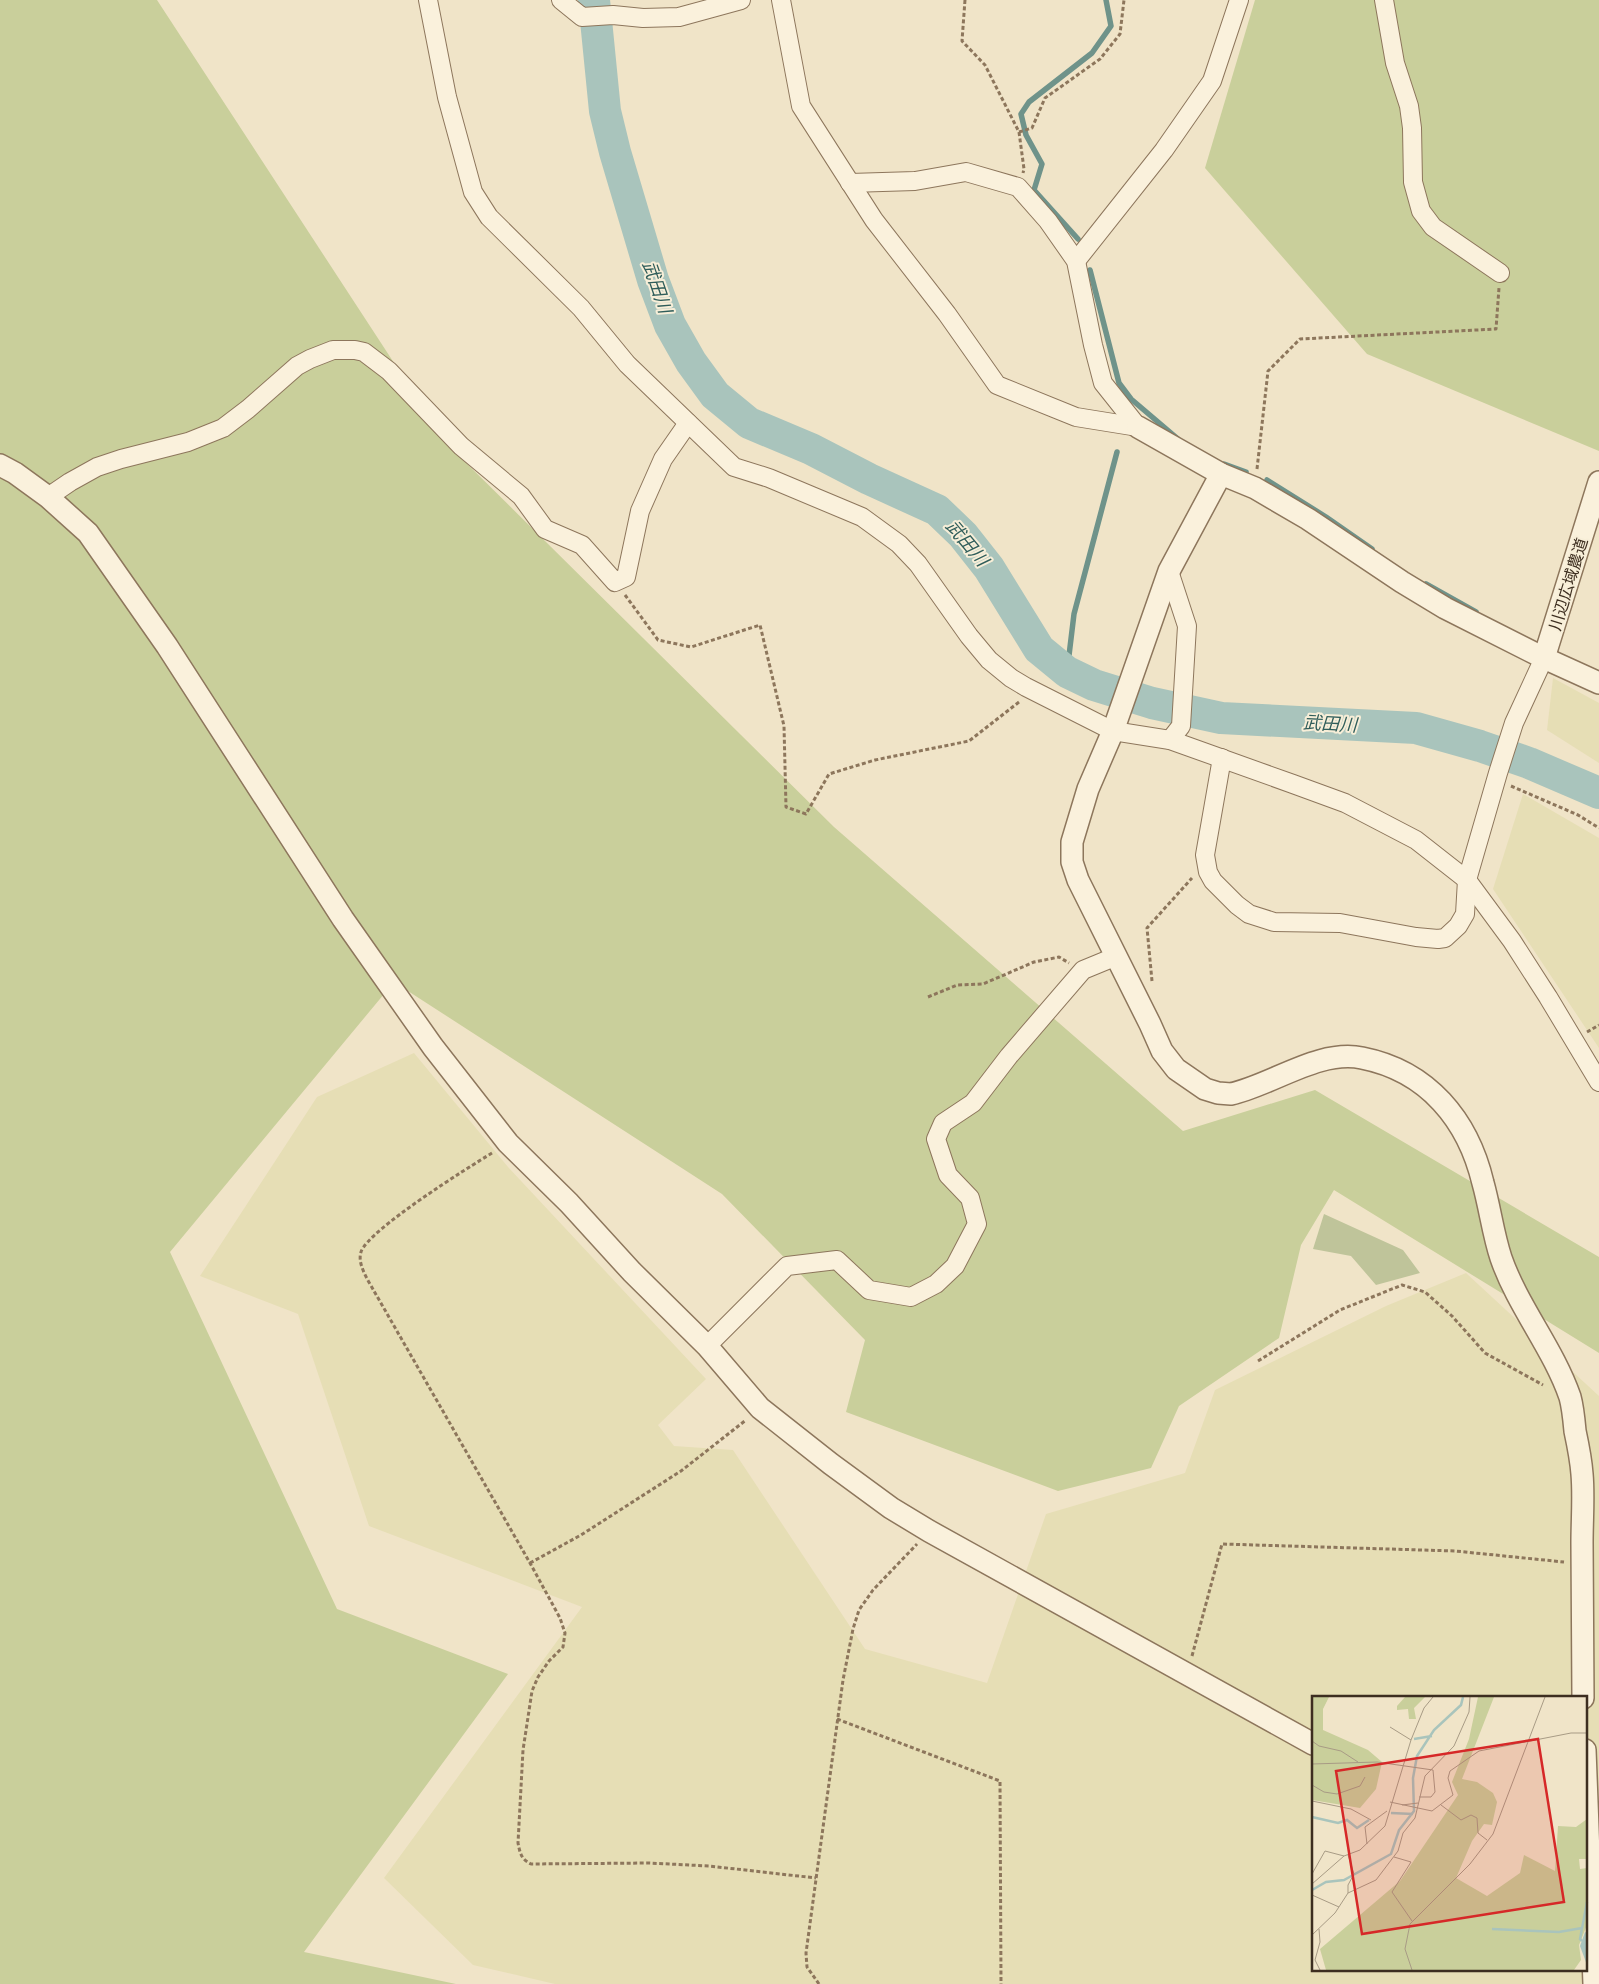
<svg xmlns="http://www.w3.org/2000/svg" width="1599" height="1984" viewBox="0 0 1599 1984" font-family="Georgia,'Noto Sans JP',serif">
	<rect width="100%" height="100%" fill="#f0e4c8"/>
	<g fill="#e6deb5" fill-rule="evenodd">
		<polygon points="1553,678 1599,703 1599,763 1547,730"/>
		<polygon points="1523,794 1599,838 1599,1048 1493,889"/>
		<path d="M414,1053L508,1167L706,1379L658,1425L674,1446L733,1450L865,1649L987,1683L1046,1514L1185,1473L1215,1390L1386,1306L1466,1273L1599,1396V1984H555L473,1965L384,1878L582,1607L369,1526L298,1314L200,1276L317,1097ZM1313,1698H1585V1970H1313Z"/>
	</g>
	<g fill="#c9cf9b">
		<polygon points="0,0 157,0 447,444 834,827 1183,1131 1315,1090 1599,1257 1599,1353 1334,1190 1301,1245 1279,1338 1179,1406 1151,1468 1058,1491 846,1412 865,1340 722,1194 394,982 170,1252 337,1609 508,1674 304,1952 456,1984 0,1984"/>
		<polygon points="1255,0 1599,0 1599,451 1367,354 1205,168"/>
	</g>
	<polygon fill="#bfc49a" points="1324,1214 1403,1250 1420,1273 1376,1285 1351,1256 1313,1249"/>
	<g fill="none" stroke-linecap="round" stroke-linejoin="round">
		<g stroke="#6f938a" stroke-width="5.5">
			<polyline points="1078,239 1034,190 1042,164 1026,135 1021,114 1029,102 1092,53 1111,26 1106,0"/>
			<polyline points="1090,270 1119,383 1131,399 1178,439"/>
			<polyline points="1224,464 1246,472"/>
			<polyline points="1267,480 1326,517 1372,549"/>
			<polyline points="1426,584 1476,612"/>
			<polyline points="1067,672 1074,614 1117,452"/>
		</g>
		<polyline stroke="#a9c4bc" stroke-width="32" points="594,0 605,111 615,152 653,280 670,325 691,362 715,395 749,423 811,449 869,479 937,510 963,535 989,568 1039,649 1067,672 1094,685 1152,703 1221,718 1416,728 1480,746 1529,763 1599,793"/>
		<g stroke="#8d765c" stroke-width="20">
			<g id="minor">
				<polyline points="428,0 447,97 473,192 489,217 581,308 627,364 734,467 769,478 862,517 899,544 918,564 969,636 989,660 1011,678 1026,687 1113,731 1170,740 1293,784 1345,803 1416,840 1467,880 1512,941 1548,997 1599,1082"/>
				<polyline points="561,0 582,17 613,15 643,18 679,17 741,0"/>
				<polyline points="781,0 801,106 874,220 947,314 997,385 1076,417 1138,427"/>
				<polyline points="1384,0 1395,63 1409,106 1412,128 1413,182 1421,211 1433,227 1500,273"/>
				<polyline points="850,183 915,181 966,172 1018,187 1048,221 1076,261 1093,345 1103,383 1138,427"/>
				<polyline points="1076,261 1164,150 1212,81 1239,0"/>
				<polyline points="48,497 70,482 97,467 121,459 188,442 223,428 248,409 297,366 310,359 333,350 355,350 364,352 389,371 461,446 521,496 545,529 582,545 615,582 626,577 640,511 663,459 688,423"/>
				<polyline points="1169,571 1187,626 1181,726 1170,740"/>
				<polyline points="1222,758 1205,855 1208,872 1213,881 1237,905 1249,914 1274,922 1340,923 1416,937 1438,939 1445,938 1458,926 1465,914 1467,880 1498,773 1514,723 1544,658"/>
				<polyline points="707,1346 787,1266 837,1260 869,1290 911,1297 936,1284 955,1266 977,1224 970,1198 948,1175 936,1139 943,1123 973,1103 1009,1056 1083,970 1117,956"/>
			</g>
		</g>
		<g stroke="#8d765c" stroke-width="24">
			<g id="tertiary">
				<polyline points="1138,427 1221,474 1255,488 1308,519 1402,582 1445,608 1544,658 1599,683"/>
				<polyline points="0,465 15,473 48,497 88,533 167,646 343,919 433,1047 508,1143 569,1203 632,1272 707,1346 760,1408 831,1464 891,1508 929,1531 1313,1744"/>
				<path d="M1221,474L1169,571L1113,731L1088,789L1072,842V862L1078,880L1150,1024L1162,1051L1176,1069L1205,1089L1218,1093L1231,1094C1272,1085 1319,1049 1362,1058C1428,1071 1468,1120 1483,1183C1490,1208 1493,1234 1501,1258C1518,1307 1553,1348 1570,1397C1573,1408 1574,1420 1575,1431C1578,1445 1581,1460 1582,1474C1584,1496 1582,1520 1582,1543C1582,1594 1583,1646 1583,1698"/>
				<polyline points="1544,658 1599,482"/>
				<polyline points="1585,1750 1594,1984"/>
			</g>
		</g>
		<g stroke="#8d765c" stroke-width="3" stroke-dasharray="4 2.5" stroke-linecap="butt">
			<polyline points="965,0 962,41 985,65 1019,132 1024,169 1023,173"/>
			<polyline points="1019,132 1032,128 1045,98 1100,59 1120,34 1124,0"/>
			<polyline points="1257,469 1268,371 1300,339 1496,329 1499,288"/>
			<polyline points="625,595 658,640 691,647 760,625 784,726 786,807 806,814 829,774 875,760 969,741 1019,702"/>
			<polyline points="1511,786 1578,815 1599,828"/>
			<polyline points="1152,981 1147,928 1192,878"/>
			<polyline points="928,997 957,985 983,984 1034,962 1059,957 1069,963"/>
			<polyline points="1587,1032 1599,1025"/>
			<path d="M492,1153C469,1167 368,1230 361,1252C357,1264 368,1280 374,1291L530,1563L560,1618L565,1633L563,1647L549,1661L538,1677L532,1691L523,1750L518,1843C520,1853 521,1859 531,1864L649,1863L709,1866L816,1878"/>
			<polyline points="1258,1361 1340,1310 1402,1285 1425,1292 1452,1316 1485,1353 1543,1385"/>
			<polyline points="530,1563 581,1535 681,1471 746,1420"/>
			<polyline points="1192,1656 1222,1544 1455,1551 1564,1562"/>
			<polyline points="837,1719 1000,1781 1001,1984"/>
			<polyline points="819,1984 807,1967 806,1953 843,1680 853,1629 859,1610 873,1590 917,1544"/>
		</g>
		<use href="#minor" stroke="#faf1dc" stroke-width="18"/>
		<use href="#tertiary" stroke="#faf1dc" stroke-width="21"/>
	</g>
	<g text-anchor="middle" stroke-width="4" stroke-linejoin="round" paint-order="stroke">
		<g font-size="16" fill="#3d2e20" stroke="#f7eed8">
			<text transform="translate(1568 584) rotate(-73)" y="6">川辺広域農道</text>
		</g>
		<g font-size="18" font-style="italic" fill="#2f5d5a" stroke="#f7eed8">
			<text transform="translate(657 287) rotate(71)" y="6">武田川</text>
			<text transform="translate(967 543) rotate(50)" y="6">武田川</text>
			<text transform="translate(1330 724) rotate(3)" y="6">武田川</text>
		</g>
	</g>
	<g transform="translate(1312 1696)">
		<rect width="275" height="275" fill="#f0e4c8"/>
		<path d="M0,1H17L11,13V34L56,54L70,66L64,93L48,112L0,104ZM93,1H113L102,12L104,23H97L96,13L85,14V10ZM166,1H182L150,83L165,86L181,97L185,106L180,129L172,128L160,145L144,182L175,200L208,177L212,159L243,175L246,130L264,131L275,123V163H267L268,173L275,172V229L267,249L269,264L262,274H14L8,253L88,185L146,99L140,86L157,43Z" fill="#c9cf9b"/>
		<path d="M273,236L275,237V269L268,250Z" fill="#a9c4bc"/>
		<path fill="none" stroke="#a9c4bc" stroke-width="2.5" d="M102,43L120,40M79,117L101,118M0,121L26,127L35,124L45,132L57,124M0,194L14,186L32,184L79,158L87,134L102,115L101,82L105,60L122,34L149,9L151,1M180,233L247,236L270,232M270,245L268,243L275,206"/>
		<path fill="none" stroke="#a89b85" stroke-width="1" d="M78,31L99,44M0,45L7,50L29,55L46,66M0,68L65,66L121,74L123,96L119,101H107M0,89L12,96L25,98L48,90L53,81M0,105L39,113L59,124M78,106L120,115L141,99L136,82L138,75L167,55L259,37H275M90,109L106,107M129,109L149,124L159,119L165,122L166,137L175,144M55,148L53,131L75,115M36,159L42,178L36,189V197M82,161L99,166L80,196L100,225M0,178L13,155L32,160M0,188L32,160L48,154L73,130L99,44L112,12L121,1M0,199L27,211M7,233L8,246L3,264L8,274M0,239L23,217L36,197L64,184L86,155L91,137L103,122L113,80L142,50L157,16L158,1M100,274L93,253L98,228L158,168L181,138L233,1"/>
		<path fill="#d62828" fill-opacity="0.15" stroke="#d62828" stroke-width="2.5" d="M226,43L252,206L50,238L24,75Z"/>
		<rect width="275" height="275" fill="none" stroke="#3d2e20" stroke-width="2.5"/>
	</g>
</svg>
